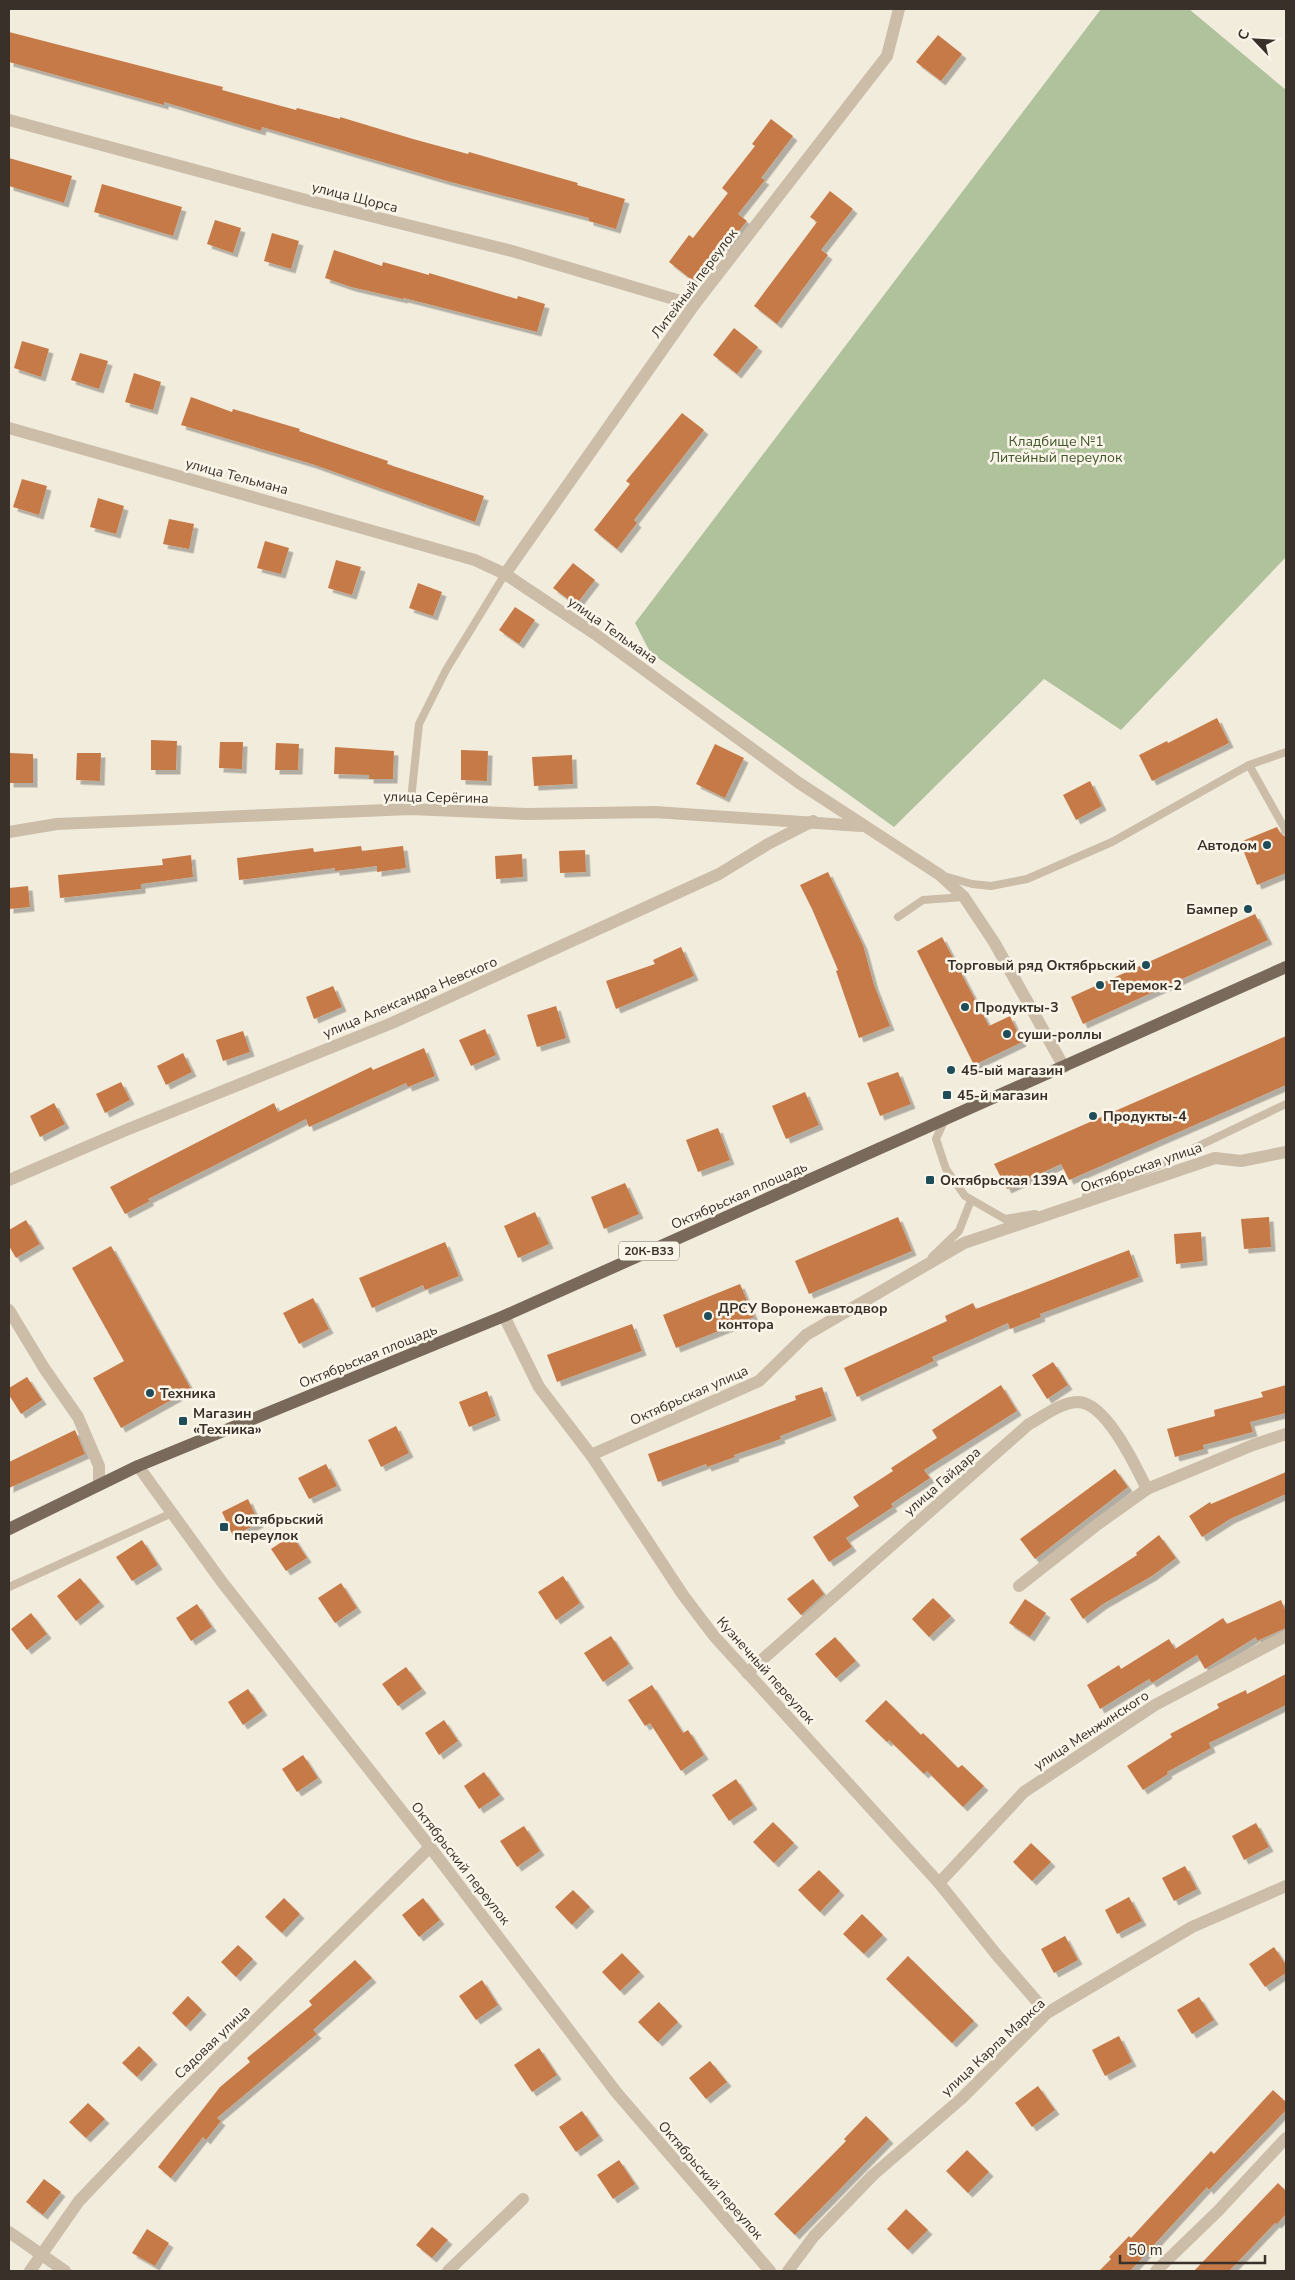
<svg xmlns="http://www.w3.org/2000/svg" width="1295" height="2280" viewBox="0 0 1295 2280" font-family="'Nunito Sans',sans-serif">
	<defs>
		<filter id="shadow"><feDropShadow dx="4.5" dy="4.5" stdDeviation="0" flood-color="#0004"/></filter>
	</defs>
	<rect width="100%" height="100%" fill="#f2ecdd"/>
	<polygon fill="#afc29c" points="1101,9 1189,9 1286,90 1286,557 1121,730 1044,679 894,827 650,652 635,623"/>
	<g fill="#c67a47" filter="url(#shadow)">
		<polygon points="9,32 195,80 223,87 222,90 296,110 297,108 340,119 340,117 413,139 468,154 469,152 578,183 577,185 625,199 616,229 589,221 589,218 447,181 262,127 261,131 164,102 164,105 9,62"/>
		<polygon points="938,35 962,54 941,81 916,62"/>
		<polygon points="771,119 793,136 761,178 765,180 738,214 747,221 725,248 720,244 692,280 669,262 689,235 693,238 728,193 722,188 755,146 752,144"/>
		<polygon points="9,158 72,176 64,203 9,186"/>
		<polygon points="102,184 182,207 173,236 94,212"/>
		<polygon points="830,191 853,209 821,250 828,255 777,324 754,306 817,222 810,217"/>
		<polygon points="215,220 241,228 233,253 207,244"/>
		<polygon points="272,233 299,241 291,269 264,261"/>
		<polygon points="334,250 382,266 383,262 429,275 429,273 517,299 518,296 545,304 537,332 404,298 403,299 351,287 325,278"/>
		<polygon points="734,328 758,347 737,374 713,355"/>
		<polygon points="22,341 49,349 41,377 14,368"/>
		<polygon points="80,353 108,361 99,389 71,380"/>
		<polygon points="134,373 161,382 153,410 125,402"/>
		<polygon points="191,397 232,412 233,409 300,429 299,431 388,461 387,464 484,496 475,522 312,464 181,425"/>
		<polygon points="682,413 704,430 634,520 637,523 617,549 594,530 630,484 626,481"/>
		<polygon points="22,479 47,486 39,515 13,507"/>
		<polygon points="98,498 124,506 116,534 90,527"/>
		<polygon points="169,519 194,524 189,549 163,544"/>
		<polygon points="265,541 289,548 281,574 257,568"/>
		<polygon points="336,560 361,567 352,595 328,588"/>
		<polygon points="573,563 595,580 576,605 553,588"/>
		<polygon points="418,583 442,592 433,616 409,608"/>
		<polygon points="515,607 535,620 519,644 499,630"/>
		<polygon points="1217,718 1229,743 1152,781 1139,755 1167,741 1168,743"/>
		<polygon points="151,740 177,741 176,770 151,770"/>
		<polygon points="220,742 243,742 242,769 219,768"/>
		<polygon points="276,743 299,744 298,770 275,770"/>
		<polygon points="715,744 744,758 725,798 696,784"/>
		<polygon points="335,747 394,751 393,779 369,779 369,775 334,774"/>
		<polygon points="461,750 488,751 487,781 461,780"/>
		<polygon points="9,753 33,754 33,783 9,783"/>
		<polygon points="77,753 101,753 100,781 76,780"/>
		<polygon points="572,755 573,784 534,786 532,757"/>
		<polygon points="1090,781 1102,806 1076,820 1063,795"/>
		<polygon points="1277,827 1281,834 1286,837 1286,873 1257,885 1240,842"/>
		<polygon points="361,846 362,851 403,846 406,868 377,872 377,866 335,871 335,868 239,880 237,858 313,848 314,852"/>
		<polygon points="585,850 586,872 560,873 559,851"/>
		<polygon points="522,854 523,877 496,879 495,856"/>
		<polygon points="191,855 193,877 141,884 141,889 60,898 58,875 163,865 162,859"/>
		<polygon points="828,872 863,945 874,985 890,1026 859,1038 836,971 838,970 812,909 800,885"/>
		<polygon points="28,886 30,907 9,909 9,888"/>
		<polygon points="1255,914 1268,940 1083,1024 1071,997"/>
		<polygon points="942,937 989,1026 1010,1016 1022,1042 974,1065 917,951"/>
		<polygon points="681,947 694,976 616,1009 606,981 655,964 653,960"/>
		<polygon points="333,986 342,1007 314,1019 306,997"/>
		<polygon points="556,1006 566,1038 537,1047 527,1015"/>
		<polygon points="485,1029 496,1055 471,1066 459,1040"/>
		<polygon points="243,1031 250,1052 223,1061 216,1040"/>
		<polygon points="1286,1036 1286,1085 1069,1180 1061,1164 1007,1189 994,1164"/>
		<polygon points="424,1048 435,1076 408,1087 406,1083 309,1127 306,1119 148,1199 150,1201 125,1214 110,1187 274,1103 278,1112 371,1067 373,1070"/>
		<polygon points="183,1053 192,1072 166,1085 157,1066"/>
		<polygon points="898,1072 911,1104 880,1116 867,1083"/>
		<polygon points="121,1082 130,1100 105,1113 96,1094"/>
		<polygon points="805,1092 819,1125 786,1139 772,1106"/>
		<polygon points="54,1103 65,1124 40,1137 30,1116"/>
		<polygon points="718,1128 730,1160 698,1172 686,1140"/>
		<polygon points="625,1183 639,1214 604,1229 591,1197"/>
		<polygon points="535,1212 549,1244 518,1258 504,1226"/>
		<polygon points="898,1217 912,1251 809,1294 795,1261"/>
		<polygon points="1269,1217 1271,1247 1244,1249 1241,1219"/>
		<polygon points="26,1220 40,1244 16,1258 9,1246 9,1230"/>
		<polygon points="1201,1232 1203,1261 1176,1264 1174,1234"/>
		<polygon points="445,1242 459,1276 425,1290 423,1285 372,1308 359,1278"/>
		<polygon points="111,1246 191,1389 121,1428 93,1378 124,1361 72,1268"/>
		<polygon points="1129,1250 1139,1277 1040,1314 1041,1317 1010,1329 1008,1323 932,1357 934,1361 857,1397 844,1368 947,1321 945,1316 973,1303 976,1309"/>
		<polygon points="740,1284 754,1317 676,1348 663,1315"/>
		<polygon points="313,1298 329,1329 299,1344 283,1313"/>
		<polygon points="632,1324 642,1351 557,1382 547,1355"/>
		<polygon points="1053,1362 1068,1385 1047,1399 1032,1375"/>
		<polygon points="27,1377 42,1400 21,1414 9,1395 9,1388"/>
		<polygon points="1001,1385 1017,1411 924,1470 930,1478 891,1504 893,1507 846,1538 852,1547 829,1562 813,1537 859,1506 853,1497 893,1471 891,1468 937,1438 932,1430"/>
		<polygon points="1286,1385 1286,1413 1250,1422 1253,1432 1203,1445 1204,1449 1175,1457 1167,1429 1215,1416 1214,1410 1263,1397 1261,1392"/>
		<polygon points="822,1387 832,1416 780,1436 781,1439 734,1455 735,1457 707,1467 706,1464 658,1482 648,1454 796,1400 795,1396"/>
		<polygon points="487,1391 496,1416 469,1427 459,1402"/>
		<polygon points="396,1426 409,1453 381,1467 368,1440"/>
		<polygon points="75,1430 85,1454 9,1488 9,1462"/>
		<polygon points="326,1464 337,1486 309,1499 298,1478"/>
		<polygon points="1115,1469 1128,1487 1035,1559 1020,1539"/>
		<polygon points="1286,1472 1286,1494 1230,1519 1202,1537 1189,1516 1210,1502 1211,1504"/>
		<polygon points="248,1499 259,1523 233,1536 222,1512"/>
		<polygon points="292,1535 307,1558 286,1571 271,1549"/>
		<polygon points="1159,1535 1176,1558 1152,1576 1103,1604 1083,1619 1070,1599 1137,1555 1136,1553"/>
		<polygon points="142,1540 158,1565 132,1581 116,1557"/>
		<polygon points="563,1576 580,1603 556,1620 538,1592"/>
		<polygon points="80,1578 100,1602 76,1621 57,1596"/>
		<polygon points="813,1579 824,1594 801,1615 787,1599"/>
		<polygon points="341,1583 357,1608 335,1623 318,1598"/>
		<polygon points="933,1598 951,1616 929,1637 912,1619"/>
		<polygon points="1025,1599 1046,1613 1030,1637 1009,1623"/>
		<polygon points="1281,1600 1286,1612 1286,1628 1257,1641 1256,1637 1205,1669 1197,1655 1152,1683 1149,1679 1100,1709 1087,1685 1119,1665 1121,1669 1169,1639 1175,1649 1223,1618 1227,1624"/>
		<polygon points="197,1604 212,1627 191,1641 176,1618"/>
		<polygon points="31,1613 47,1634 27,1650 11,1629"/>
		<polygon points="611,1636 629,1664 603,1682 584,1653"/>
		<polygon points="835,1637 856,1661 836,1678 815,1654"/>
		<polygon points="406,1667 422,1689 398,1706 382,1684"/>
		<polygon points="1286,1674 1286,1705 1209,1743 1211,1748 1167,1772 1168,1774 1143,1790 1127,1766 1172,1737 1170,1734 1219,1708 1217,1704 1246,1690 1247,1694"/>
		<polygon points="652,1685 683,1733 688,1730 704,1755 681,1771 650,1723 645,1726 628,1700"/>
		<polygon points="248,1689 263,1711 243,1725 228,1702"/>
		<polygon points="886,1700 921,1735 923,1733 958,1768 962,1765 984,1786 963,1807 927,1771 924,1774 889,1740 887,1742 865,1721"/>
		<polygon points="444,1720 458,1741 439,1755 425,1733"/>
		<polygon points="303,1755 318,1778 297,1792 282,1769"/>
		<polygon points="484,1772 500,1795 479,1809 464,1786"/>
		<polygon points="736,1779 753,1805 729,1821 712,1795"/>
		<polygon points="773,1822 794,1843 774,1863 753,1842"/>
		<polygon points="1256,1823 1269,1847 1244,1860 1232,1836"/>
		<polygon points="524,1826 540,1851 517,1867 500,1841"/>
		<polygon points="1031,1843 1051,1862 1032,1881 1013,1862"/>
		<polygon points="1185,1866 1197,1889 1174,1901 1162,1878"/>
		<polygon points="819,1870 840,1891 820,1912 798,1890"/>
		<polygon points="573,1890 590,1907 572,1925 555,1907"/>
		<polygon points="1129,1897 1142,1921 1117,1934 1105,1910"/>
		<polygon points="284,1898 300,1914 282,1933 265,1917"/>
		<polygon points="423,1898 440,1920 419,1937 402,1915"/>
		<polygon points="862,1914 883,1935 864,1954 843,1934"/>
		<polygon points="1065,1936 1078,1960 1054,1973 1041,1949"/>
		<polygon points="238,1945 253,1959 236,1977 221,1962"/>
		<polygon points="1274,1947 1286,1965 1286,1973 1265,1987 1249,1964"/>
		<polygon points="622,1953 640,1972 620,1991 602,1972"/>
		<polygon points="908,1956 974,2021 952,2043 886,1979"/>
		<polygon points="355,1960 372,1978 313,2030 317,2034 217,2118 221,2121 206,2140 203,2137 171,2178 158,2167 220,2087 250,2062 247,2058 312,2005 309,2001"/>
		<polygon points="482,1980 498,2005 476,2020 459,1996"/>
		<polygon points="188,1996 202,2010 186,2027 172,2013"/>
		<polygon points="1199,1997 1214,2020 1192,2034 1177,2010"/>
		<polygon points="659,2002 678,2022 658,2042 638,2022"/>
		<polygon points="1119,2036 1132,2062 1105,2076 1092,2050"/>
		<polygon points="139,2046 153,2060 137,2077 122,2063"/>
		<polygon points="539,2048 557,2075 532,2092 514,2065"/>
		<polygon points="710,2061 727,2082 706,2099 689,2078"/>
		<polygon points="1038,2086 1055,2110 1032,2127 1015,2103"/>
		<polygon points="1273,2090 1286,2102 1286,2110 1271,2126 1209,2190 1207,2187 1130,2271 1099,2271 1111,2259 1109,2257 1129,2236 1131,2238 1211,2151 1214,2154"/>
		<polygon points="88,2103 105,2119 86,2138 69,2122"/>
		<polygon points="582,2111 599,2136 576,2152 559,2127"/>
		<polygon points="866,2116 889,2139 795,2235 774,2214 846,2141 844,2139"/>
		<polygon points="967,2150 989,2172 968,2193 946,2171"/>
		<polygon points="619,2160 635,2184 613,2199 597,2175"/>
		<polygon points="44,2179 61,2192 43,2215 26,2202"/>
		<polygon points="1278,2183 1286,2191 1286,2214 1277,2224 1275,2223 1229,2271 1194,2271"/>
		<polygon points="906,2209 928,2230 908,2250 887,2229"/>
		<polygon points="432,2227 448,2240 432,2258 416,2245"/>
		<polygon points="147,2229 169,2243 155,2266 132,2253"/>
	</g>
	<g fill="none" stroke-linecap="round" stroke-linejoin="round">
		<g stroke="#cbbda8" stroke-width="8">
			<polyline points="1249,765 1286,831"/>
			<polyline points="410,809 419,724 446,670 505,574"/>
			<polyline points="944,876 972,884 991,886 1027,879 1112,842 1249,765 1286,752"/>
			<polyline points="898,917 923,900 964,897"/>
			<polyline points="945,1119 936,1139 946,1169 965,1196 1005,1219 1035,1214"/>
			<polyline points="1086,1196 1159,1165 1286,1104"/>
			<polyline points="932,1257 959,1231 971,1200"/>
			<polyline points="9,1587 172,1513"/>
		</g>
		<g stroke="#cbbda8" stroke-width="12">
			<polyline points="9,120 306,200 512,251 694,305"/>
			<polyline points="9,428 475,560 505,574 595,634 799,783 940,875 964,897 994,942 1064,1067"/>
			<polyline points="505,574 694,305 887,56 899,9"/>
			<polyline points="9,832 57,824 410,809 527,814 655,812 861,826"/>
			<polyline points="9,1180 126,1130 392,1023 719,874 768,844 813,821"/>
			<polyline points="9,1310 44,1368 78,1417 99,1466 99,1485"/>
			<polyline points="504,1316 539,1387 591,1455 683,1595 714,1636 939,1883 996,1954 1047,2013"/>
			<polyline points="591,1455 759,1381 806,1335 964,1243 1215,1158 1241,1161 1286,1152"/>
			<polyline points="138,1466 222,1582 430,1847 616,2092 770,2271"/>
			<polyline points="1019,1586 1098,1524 1147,1489"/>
			<path d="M747,1673L1029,1424C1044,1416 1061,1402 1079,1402C1107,1404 1136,1467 1147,1489L1253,1445L1286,1434"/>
			<polyline points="939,1883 1024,1792 1155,1705 1286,1636"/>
			<polyline points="9,2232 65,2271"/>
			<polyline points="30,2271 79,2201 181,2094 430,1847"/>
			<polyline points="448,2271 523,2199"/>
			<polyline points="788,2271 814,2236 873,2175 962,2098 1047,2013 1192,1927 1286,1886"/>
			<polyline points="1156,2271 1218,2211 1286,2138"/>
		</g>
		<polyline stroke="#79695a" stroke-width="12" points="9,1529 138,1466 504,1316 1286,967"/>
	</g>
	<g fill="#1e4c59" stroke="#faf5e9" stroke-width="2">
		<circle cx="1267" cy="845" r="5"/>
		<circle cx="1248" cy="909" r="5"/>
		<circle cx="1146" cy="965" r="5"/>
		<circle cx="1100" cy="985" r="5"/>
		<circle cx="965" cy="1007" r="5"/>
		<circle cx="1007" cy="1034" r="5"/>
		<circle cx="951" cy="1070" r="5"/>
		<rect x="942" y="1090" width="10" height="10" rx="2.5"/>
		<circle cx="1093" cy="1116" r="5"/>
		<rect x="925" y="1175" width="10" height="10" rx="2.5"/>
		<circle cx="708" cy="1316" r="5"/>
		<circle cx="150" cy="1393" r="5"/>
		<rect x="178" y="1416" width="10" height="10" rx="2.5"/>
		<rect x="219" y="1522" width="10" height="10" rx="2.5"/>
	</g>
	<g text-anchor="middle" stroke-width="5" stroke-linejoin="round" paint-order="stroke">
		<rect fill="#faf5e9" stroke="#726b63" stroke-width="1" x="619" y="1241.5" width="60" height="19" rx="4"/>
		<g font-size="12" font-weight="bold" fill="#383029">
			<text x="649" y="1255">20К-В33</text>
		</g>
		<g font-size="14" fill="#383029" stroke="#faf5e9">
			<text transform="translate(355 197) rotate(14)" y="5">улица Щорса</text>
			<text transform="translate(694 283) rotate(-53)" y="5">Литейный переулок</text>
			<text transform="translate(237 476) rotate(15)" y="5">улица Тельмана</text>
			<text transform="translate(613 630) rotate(35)" y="5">улица Тельмана</text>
			<text transform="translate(436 797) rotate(1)" y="5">улица Серёгина</text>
			<text transform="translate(410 997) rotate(-23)" y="5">улица Александра Невского</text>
			<text transform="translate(1141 1167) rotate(-19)" y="5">Октябрьская улица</text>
			<text transform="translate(739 1195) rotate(-24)" y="5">Октябрьская площадь</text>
			<text transform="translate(368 1356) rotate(-22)" y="5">Октябрьская площадь</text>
			<text transform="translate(689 1395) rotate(-24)" y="5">Октябрьская улица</text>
			<text transform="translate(942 1481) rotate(-41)" y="5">улица Гайдара</text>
			<text transform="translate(766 1670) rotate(48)" y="5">Кузнечный переулок</text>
			<text transform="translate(1091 1730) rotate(-33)" y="5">улица Менжинского</text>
			<text transform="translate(461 1863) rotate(52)" y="5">Октябрьский переулок</text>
			<text transform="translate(212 2042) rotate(-44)" y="5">Садовая улица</text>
			<text transform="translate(993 2047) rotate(-43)" y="5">улица Карла Маркса</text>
			<text transform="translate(711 2180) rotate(49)" y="5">Октябрьский переулок</text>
		</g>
		<g font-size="14" fill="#40562c" stroke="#faf5e9">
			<text x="1056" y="446">Кладбище №1<tspan x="1056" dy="16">Литейный переулок</tspan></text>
		</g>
		<g font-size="14" font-weight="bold" fill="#383029" stroke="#faf5e9" text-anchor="start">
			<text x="1257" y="850" text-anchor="end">Автодом</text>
			<text x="1238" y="914" text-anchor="end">Бампер</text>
			<text x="1136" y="970" text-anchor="end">Торговый ряд Октябрьский</text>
			<text x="1110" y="990">Теремок-2</text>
			<text x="975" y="1012">Продукты-3</text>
			<text x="1017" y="1039">суши-роллы</text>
			<text x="961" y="1075">45-ый магазин</text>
			<text x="957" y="1100">45-й магазин</text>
			<text x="1103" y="1121">Продукты-4</text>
			<text x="940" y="1185">Октябрьская 139А</text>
			<text x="718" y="1313">ДРСУ Воронежавтодвор<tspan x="718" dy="16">контора</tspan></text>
			<text x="160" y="1398">Техника</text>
			<text x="193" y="1418">Магазин<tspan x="193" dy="16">«Техника»</tspan></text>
			<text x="234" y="1524">Октябрьский<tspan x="234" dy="16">переулок</tspan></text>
		</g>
	</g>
	<rect width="1295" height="2280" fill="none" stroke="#383029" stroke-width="20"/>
	<g transform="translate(1255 40) rotate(295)" stroke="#faf5e9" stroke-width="4" paint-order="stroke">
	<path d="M0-4L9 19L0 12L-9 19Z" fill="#383029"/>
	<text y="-8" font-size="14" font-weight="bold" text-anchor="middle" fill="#383029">С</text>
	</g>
	<path d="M1120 2255v8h145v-8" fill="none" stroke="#383029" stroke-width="2.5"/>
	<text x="1128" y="2255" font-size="15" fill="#383029" stroke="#faf5e9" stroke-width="4" paint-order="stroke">50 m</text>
</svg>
